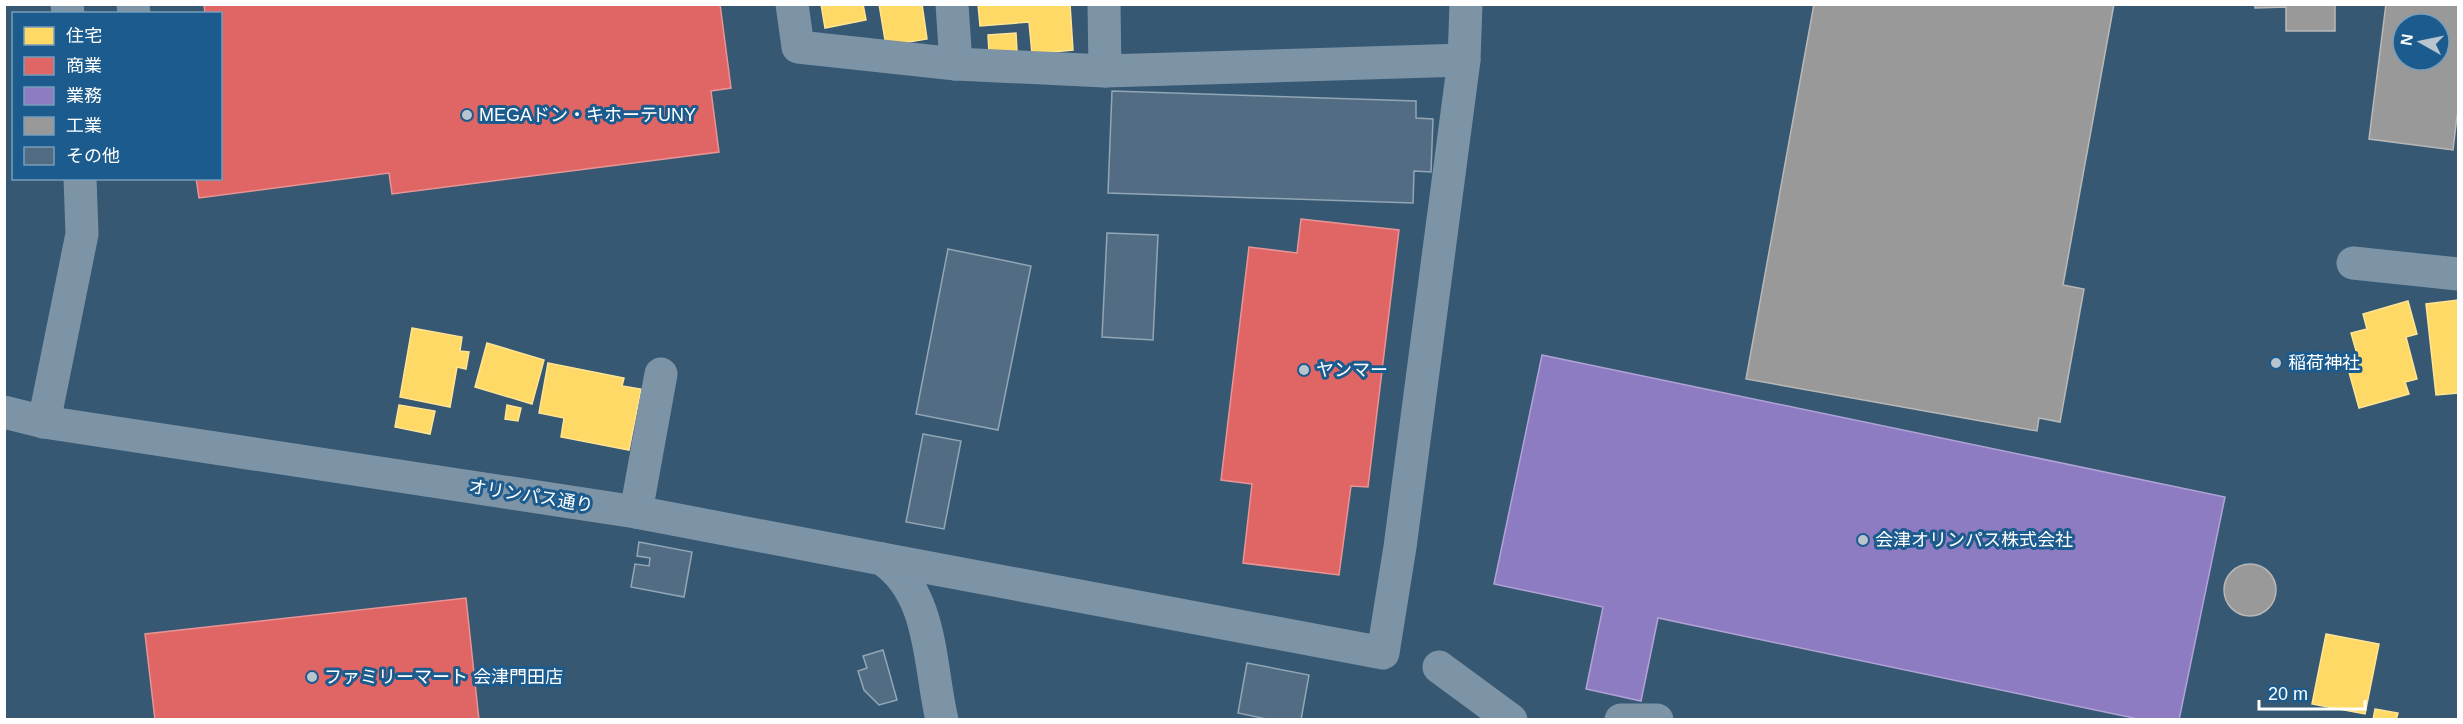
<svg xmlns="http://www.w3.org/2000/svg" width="2463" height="724" viewBox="0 0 2463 724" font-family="Arial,'Noto Sans JP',sans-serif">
	<rect width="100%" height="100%" fill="#365873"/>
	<g fill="#ffd966" stroke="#ffe494" stroke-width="1.5">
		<polygon points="821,4 863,4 866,20 825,28"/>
		<polygon points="879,4 922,4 927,39 886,46"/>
		<polygon points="978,4 1070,4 1073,50 1032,54 1029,22 980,26"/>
		<polygon points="1016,33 1017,51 989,53 988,35"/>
		<polygon points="2458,300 2458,393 2436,395 2426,304"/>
		<polygon points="2408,301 2417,334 2406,337 2417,379 2405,382 2409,394 2359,408 2347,365 2359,361 2351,333 2367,329 2363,314"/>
		<polygon points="412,328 462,337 460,351 469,352 466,369 457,367 450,407 400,397"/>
		<polygon points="487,343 544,360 532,404 475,387"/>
		<polygon points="548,363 624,378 622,386 641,389 629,450 561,437 564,418 539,413"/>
		<polygon points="399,405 435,411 430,434 395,427"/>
		<polygon points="507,405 521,408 518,421 505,419"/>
		<polygon points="2326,634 2379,644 2365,714 2312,704"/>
		<polygon points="2375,709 2398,713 2396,720 2373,720"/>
	</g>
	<g fill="#e06666" stroke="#e99494" stroke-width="1.5">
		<polygon points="204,4 720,4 731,88 711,91 719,152 392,194 389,173 199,198 196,178 220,178 220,14 205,14"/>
		<polygon points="1301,219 1399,230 1368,487 1351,486 1339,575 1243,563 1252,484 1221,480 1249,247 1297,253"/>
		<polygon points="466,598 479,720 155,720 145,634"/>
	</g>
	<polygon fill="#8e7cc3" stroke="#b0a3d5" stroke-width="1.5" points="1542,355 2225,497 2179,720 2143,720 1658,618 1641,701 1586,689 1603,607 1494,584"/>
	<g fill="#999" stroke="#b8b8b8" stroke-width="1.5" fill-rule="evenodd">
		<polygon points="1814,4 2114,4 2063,285 2084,289 2060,422 2039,418 2037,431 1746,379"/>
		<polygon points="2255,4 2335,4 2335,31 2286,31 2286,7 2255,8"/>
		<path d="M2386,4H2458V116H2457L2453,150L2369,139ZM2403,24H2439V60H2403Z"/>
		<circle cx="2250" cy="590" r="26"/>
	</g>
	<g fill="#526d83" stroke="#92a6b5" stroke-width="1.5">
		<polygon points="1112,91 1416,101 1416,118 1433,119 1431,172 1414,171 1413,203 1108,193"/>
		<polygon points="1107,233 1158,235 1153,340 1102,337"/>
		<polygon points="948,249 1031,266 998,430 916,414"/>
		<polygon points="923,434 961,441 944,529 906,522"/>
		<polygon points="639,542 692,552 684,597 631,587 635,564 649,566 650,558 637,556"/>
		<polygon points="883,650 897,700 879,705 864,690 858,671 867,668 863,656"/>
		<polygon points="1247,663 1309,675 1301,720 1271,720 1238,713"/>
	</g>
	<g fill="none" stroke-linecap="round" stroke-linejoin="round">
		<g stroke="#7d94a7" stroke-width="33">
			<polyline points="67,4 68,14"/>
			<polyline points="133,4 134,14"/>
			<polyline points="792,4 798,47 956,64 1105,71 1464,60"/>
			<polyline points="952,4 956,64"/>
			<polyline points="1104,4 1105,71"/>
			<polyline points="2353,263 2458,274"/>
			<path d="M4,412L44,422L636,512L882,559C933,593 929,665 942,720"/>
			<polyline points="44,422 82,234 80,178"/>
			<polyline points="636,512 661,374"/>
			<polyline points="882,559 1383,653 1400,547 1464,60 1466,4"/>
			<polyline points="1439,667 1511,720"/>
			<polyline points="1621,720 1657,720"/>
		</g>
	</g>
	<g fill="#b9c5ce" stroke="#1c5b8d" stroke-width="2">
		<circle cx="467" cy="115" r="6"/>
		<circle cx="2276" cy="363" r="6"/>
		<circle cx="1304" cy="370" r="6"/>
		<circle cx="1863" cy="540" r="6"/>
		<circle cx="312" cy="677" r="6"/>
	</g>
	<g text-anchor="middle" stroke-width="6" stroke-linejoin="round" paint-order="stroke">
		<g font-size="18" fill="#fff" stroke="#1c5b8d" text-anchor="start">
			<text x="479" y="121">MEGAドン・キホーテUNY</text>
			<text x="2288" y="369">稲荷神社</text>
			<text x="1316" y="376">ヤンマー</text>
			<text x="1875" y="546">会津オリンパス株式会社</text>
			<text x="324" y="683">ファミリーマート 会津門田店</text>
		</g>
		<g font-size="18" fill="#fff" stroke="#1c5b8d">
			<text transform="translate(531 496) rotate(9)" y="6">オリンパス通り</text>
		</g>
	</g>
	<rect width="2463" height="724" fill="none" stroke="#ffffff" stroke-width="12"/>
	<rect x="12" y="12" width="210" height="168" fill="#1c5b8d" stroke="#779dbb" stroke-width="1.5"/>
	<rect x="24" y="27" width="30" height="18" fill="#ffd966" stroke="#779dbb" stroke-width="1.5"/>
	<text x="66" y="42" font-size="18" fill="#ffffff">住宅</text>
	<rect x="24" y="57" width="30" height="18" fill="#e06666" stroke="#779dbb" stroke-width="1.5"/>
	<text x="66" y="72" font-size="18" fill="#ffffff">商業</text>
	<rect x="24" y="87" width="30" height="18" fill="#8e7cc3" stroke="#779dbb" stroke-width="1.5"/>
	<text x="66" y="102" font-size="18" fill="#ffffff">業務</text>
	<rect x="24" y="117" width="30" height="18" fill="#999999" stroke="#779dbb" stroke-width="1.5"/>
	<text x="66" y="132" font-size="18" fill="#ffffff">工業</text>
	<rect x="24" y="147" width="30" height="18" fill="#526d83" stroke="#779dbb" stroke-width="1.5"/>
	<text x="66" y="162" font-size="18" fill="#ffffff">その他</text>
	<g transform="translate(2421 42) rotate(279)"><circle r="28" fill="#1c5b8d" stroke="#779dbb" stroke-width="1.5"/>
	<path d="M0-4.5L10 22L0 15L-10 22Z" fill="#b9c5ce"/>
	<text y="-9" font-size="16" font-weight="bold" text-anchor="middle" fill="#ffffff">N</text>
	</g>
	<path d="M2259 700v9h106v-9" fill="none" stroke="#ffffff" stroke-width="3"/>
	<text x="2268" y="700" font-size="18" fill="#ffffff" stroke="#1c5b8d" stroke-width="4.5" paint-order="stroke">20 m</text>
</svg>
